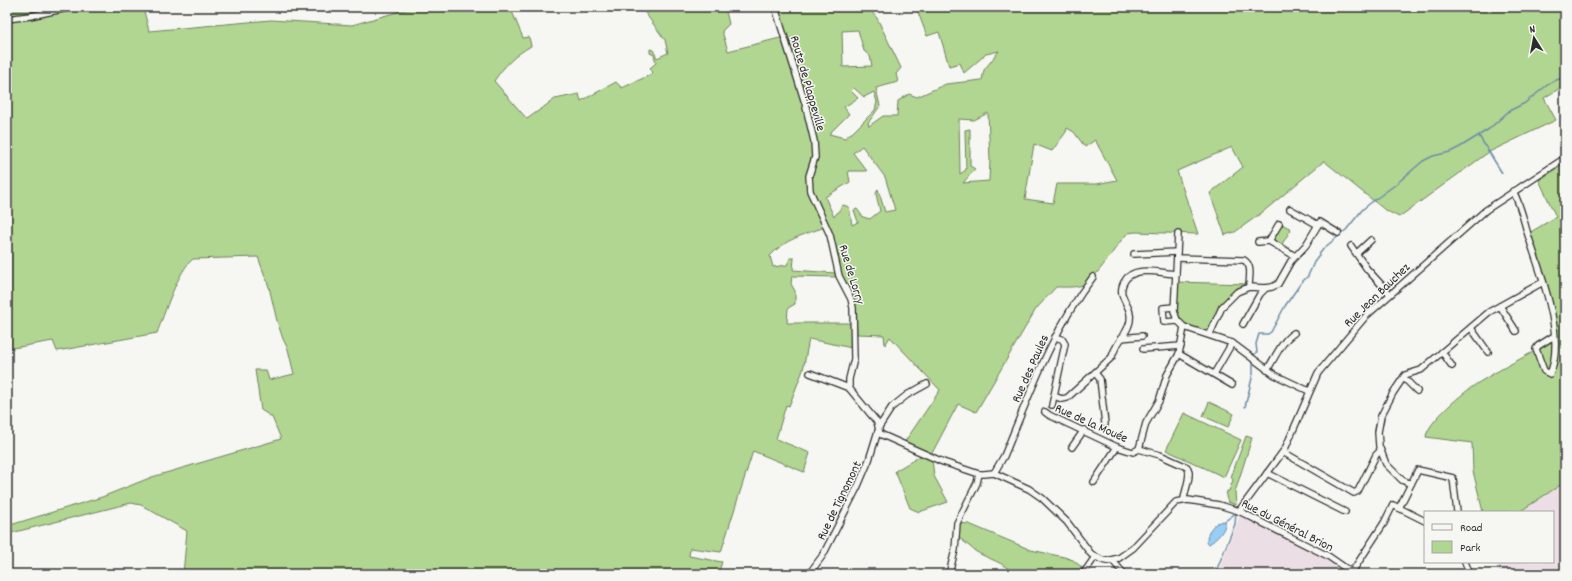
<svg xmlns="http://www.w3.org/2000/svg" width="1572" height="581" viewBox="0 0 1572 581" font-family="Dekko,sans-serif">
	<rect width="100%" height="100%" fill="#f6f6f2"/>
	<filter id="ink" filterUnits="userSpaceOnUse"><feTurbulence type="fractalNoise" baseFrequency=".025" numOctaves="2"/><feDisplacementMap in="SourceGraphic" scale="8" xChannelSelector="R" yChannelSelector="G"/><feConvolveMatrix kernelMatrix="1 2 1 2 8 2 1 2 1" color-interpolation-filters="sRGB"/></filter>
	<g filter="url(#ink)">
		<g fill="#ecdee5">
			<polygon points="1565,476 1565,574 1499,574 1497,562 1553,562 1553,512 1506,512"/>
			<polygon points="1240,515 1275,533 1310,549 1336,563 1350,574 1217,574"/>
		</g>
		<g fill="#b1d691" stroke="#6e805e" fill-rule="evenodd">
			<path d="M7,7H143L149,31L271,20L352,25L415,7H513L511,9L523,38L529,37L531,46C515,55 504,66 494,81L527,119L555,99L579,94L581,101L616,82L622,88L652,74L650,68L656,63L654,55L650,53V49L653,50L657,58L668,53L665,40L643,10L644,7H725L729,24L722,31L728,51L784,37L777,7H867L877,18L901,68L896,74L898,82L876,88L880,106L868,123L869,126L883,116H897L898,101L909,94L917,97L946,84L982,80L984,70L999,51L986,54L964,73L960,63L949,66L939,32L927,36L916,7H1565V85L1544,98L1556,120L1489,152L1399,217L1385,210L1324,161L1264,211L1235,232L1225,235L1210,193L1243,167L1232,147L1177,171L1198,234L1135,232L1128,233L1124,237C1114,249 1097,277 1085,284C1077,288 1065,287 1056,287L1036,309L976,412L958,404L931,455L904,443L940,390L890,337L885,345L884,335L857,334L856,307L850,293L841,275L825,227C803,235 785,239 770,256L773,267L787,265L790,258H794L793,270L835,273L837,277L792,276L791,284L795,291V304L788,308L787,323H852V348L809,339L803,370L789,406L786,405L776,439L810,453L804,472L753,451L721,552L690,548L689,556L722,562L718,574H183L187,531L141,505L131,503L7,534V526L102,497L152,477L281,439L272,417L261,410L255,370H266L269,380L294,374L288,349L283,339L277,321L269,287L258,257L193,259C178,270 164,315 157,333L57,351L53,341L7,349ZM858,30L864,51L870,56L872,66L843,67L842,31ZM854,88L864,97L874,92L877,102L875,110L852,133H851L845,138L829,134L849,114L844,107L858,98L851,91ZM988,113L990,160L989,181L963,183L975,169L970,166V129L965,130L966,170L960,174L959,119L974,120ZM1067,128L1074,132L1085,147L1095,140L1117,180L1097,184H1057L1053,203L1025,199L1034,144L1052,151L1066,132ZM862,146L885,177L895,210L885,212L878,189L876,194L880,211L870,219L863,217L857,209L854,210L858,222L852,225L849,207L843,205L834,217L825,197L850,182L848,171H867L853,153Z"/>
			<path d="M1560,167L1565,174V482L1519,512H1483L1473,471L1472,443L1426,437C1427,422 1465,391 1478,383C1498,370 1521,359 1542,347L1551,340L1552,341L1555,340L1547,288L1529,233L1556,217L1539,180Z"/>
			<polygon points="1282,224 1291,229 1281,246 1272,241"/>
			<polygon points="1175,282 1249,284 1227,300 1210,334 1184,327 1176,317"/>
			<polygon points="1209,402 1234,414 1228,427 1203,416"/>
			<polygon points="1184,413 1241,440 1224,477 1166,450"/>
			<polygon points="1246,436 1252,438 1235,492 1236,505 1228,502 1226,497 1227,491 1229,491 1233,480 1231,477"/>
			<polygon points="922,455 932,459 934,476 948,502 919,512 910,508 895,471"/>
			<path d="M957,523L969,524L1031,550L1064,557L1073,560L1084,569L1081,574H1013C1005,562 987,559 975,551C969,546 962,540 956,535Z"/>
		</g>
		<path fill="#97cef6" stroke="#6c8da5" d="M1225,521C1227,529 1216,540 1209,544L1207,543C1206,532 1214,521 1225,521Z"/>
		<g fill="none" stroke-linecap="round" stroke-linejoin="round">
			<g stroke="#6c8da5" stroke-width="1.5">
				<polyline points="1479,136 1502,173"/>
				<polyline points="1253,356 1257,352 1256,344 1259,334 1268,334 1271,332 1285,306 1301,283 1308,276 1315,260 1324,248 1346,230 1363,209 1373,201 1395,185 1423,161 1433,156 1450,152 1460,147 1489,129 1509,111 1525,103 1551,82 1565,77"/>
				<polyline points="1245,407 1253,374 1253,360"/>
				<polyline points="1225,521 1236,513"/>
				<polyline points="1215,574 1235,524 1236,513"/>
			</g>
			<g stroke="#2b2b2b" stroke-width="8">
				<g id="minor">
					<polyline points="775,7 805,103 814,141 815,157 809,176 810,191 830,235 839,276 851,299 853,308 854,359 849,379 849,388 877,422 880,434 943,462 979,474 984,474 994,473 1029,489 1042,498 1067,522 1091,554 1102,560 1107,561 1119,558 1133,548 1176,502 1188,500 1219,505 1239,511 1328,556 1354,574"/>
					<polyline points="7,19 30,16 72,7"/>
					<path d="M1513,191C1521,205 1524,223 1529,238C1541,275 1566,337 1550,374L1544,371L1536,349L1538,346L1554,336"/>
					<polyline points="1290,209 1318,225 1320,222 1338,233"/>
					<polyline points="1279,224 1269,241 1295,256"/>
					<polyline points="1178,234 1174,311 1177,320 1184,327 1232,343 1275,375 1309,391"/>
					<polyline points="1258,242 1269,241"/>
					<polyline points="1351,246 1367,269 1390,294"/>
					<polyline points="1357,253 1371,240"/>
					<polyline points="1134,254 1177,252"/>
					<path d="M1177,258L1244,260C1253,266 1249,277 1249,287"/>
					<polyline points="1500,306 1516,331"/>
					<polyline points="1174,307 1163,308 1164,322 1178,321"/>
					<polyline points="1243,324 1260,294 1266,288"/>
					<polyline points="1471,328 1488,352"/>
					<polyline points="1210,334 1222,307 1237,292 1249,287 1266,288 1272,287 1278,284 1291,261 1306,245 1318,225"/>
					<polyline points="1121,338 1142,336"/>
					<polyline points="1143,349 1181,346"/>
					<polyline points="1442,352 1452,366"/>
					<polyline points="1179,354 1232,385"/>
					<path d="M1267,370C1275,358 1282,340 1294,333"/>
					<polyline points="810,373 849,388"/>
					<polyline points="1095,373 1100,379 1105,424"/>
					<polyline points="1214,374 1232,343"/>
					<polyline points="1404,378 1417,391"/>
					<path d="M1054,396L1062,399L1067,398L1112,357C1115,343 1128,334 1130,321C1132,310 1125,304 1122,294C1121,290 1122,286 1124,282C1133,265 1159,273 1176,274"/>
					<polyline points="1052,405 1065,344 1062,339 1055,337"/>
					<path d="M1045,412L1049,415L1117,447L1133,452L1139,449L1160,455L1187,467C1193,474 1184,491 1184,500"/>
					<polyline points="879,427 892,407 907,395 927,384"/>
					<polyline points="1072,447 1084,430"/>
					<polyline points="1139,449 1146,423 1159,401 1167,375 1179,354 1184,327"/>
					<polyline points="1283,452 1354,493 1358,491 1376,455 1380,451"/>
					<path d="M994,473L1004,456C1030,394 1052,330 1093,277"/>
					<polyline points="1267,473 1345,512"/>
					<polyline points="1094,482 1117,447"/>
					<polyline points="1411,484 1402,480 1386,464 1379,446 1378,432 1381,416 1393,393 1405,375 1421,370 1489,312 1543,282"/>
					<polyline points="1399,508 1418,470 1453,478 1457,512"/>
					<polyline points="1239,511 1285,449 1318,373 1366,316 1486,210 1565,158"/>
					<polyline points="1113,561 1124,574"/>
					<polyline points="1465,562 1470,574"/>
					<polyline points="1352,572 1384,523 1393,505 1425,521"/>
					<polyline points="809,574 823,555 858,486 869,460 878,431"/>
					<polyline points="949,574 955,550 957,523 977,483 979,474"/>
					<polyline points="1083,574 1095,557"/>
				</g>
			</g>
			<use href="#minor" stroke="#f6f6f2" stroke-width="5.5"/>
		</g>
	</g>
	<g text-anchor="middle" stroke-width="3" stroke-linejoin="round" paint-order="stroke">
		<g font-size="13" fill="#2b2b2b" stroke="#f6f6f2">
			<text transform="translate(809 83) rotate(74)" y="5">Route de Plappeville</text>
			<text transform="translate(853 274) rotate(73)" y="5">Rue de Lorry</text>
			<text transform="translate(1376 294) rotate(-44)" y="5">Rue Jean Bauchez</text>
			<text transform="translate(1029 368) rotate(-66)" y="5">Rue des Paules</text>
			<text transform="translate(1092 422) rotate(24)" y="5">Rue de la Mouée</text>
			<text transform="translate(838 500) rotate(-64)" y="5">Rue de Tignomont</text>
			<text transform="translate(1288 524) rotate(27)" y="5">Rue du Général Brion</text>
		</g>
	</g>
	<rect width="1572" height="581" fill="none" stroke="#f6f6f2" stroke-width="24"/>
	<rect x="12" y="12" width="1548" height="557" fill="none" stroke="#2b2b2b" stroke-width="1.5" filter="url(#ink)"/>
	<rect x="1424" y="511" width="130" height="52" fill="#f6f6f2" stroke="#a5a5a2"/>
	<rect x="1432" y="524" width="20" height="6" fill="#f6f6f2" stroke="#a5a5a2"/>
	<text x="1460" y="531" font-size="12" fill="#2b2b2b">Road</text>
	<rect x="1432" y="541" width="20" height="12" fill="#b1d691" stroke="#a5a5a2"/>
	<text x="1460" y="551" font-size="12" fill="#2b2b2b">Park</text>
	<g transform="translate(1534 38) rotate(349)" stroke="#f6f6f2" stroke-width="3" paint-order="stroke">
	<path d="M0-3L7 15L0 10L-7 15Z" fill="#2b2b2b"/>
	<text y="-6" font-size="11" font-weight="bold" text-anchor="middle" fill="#2b2b2b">N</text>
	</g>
</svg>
